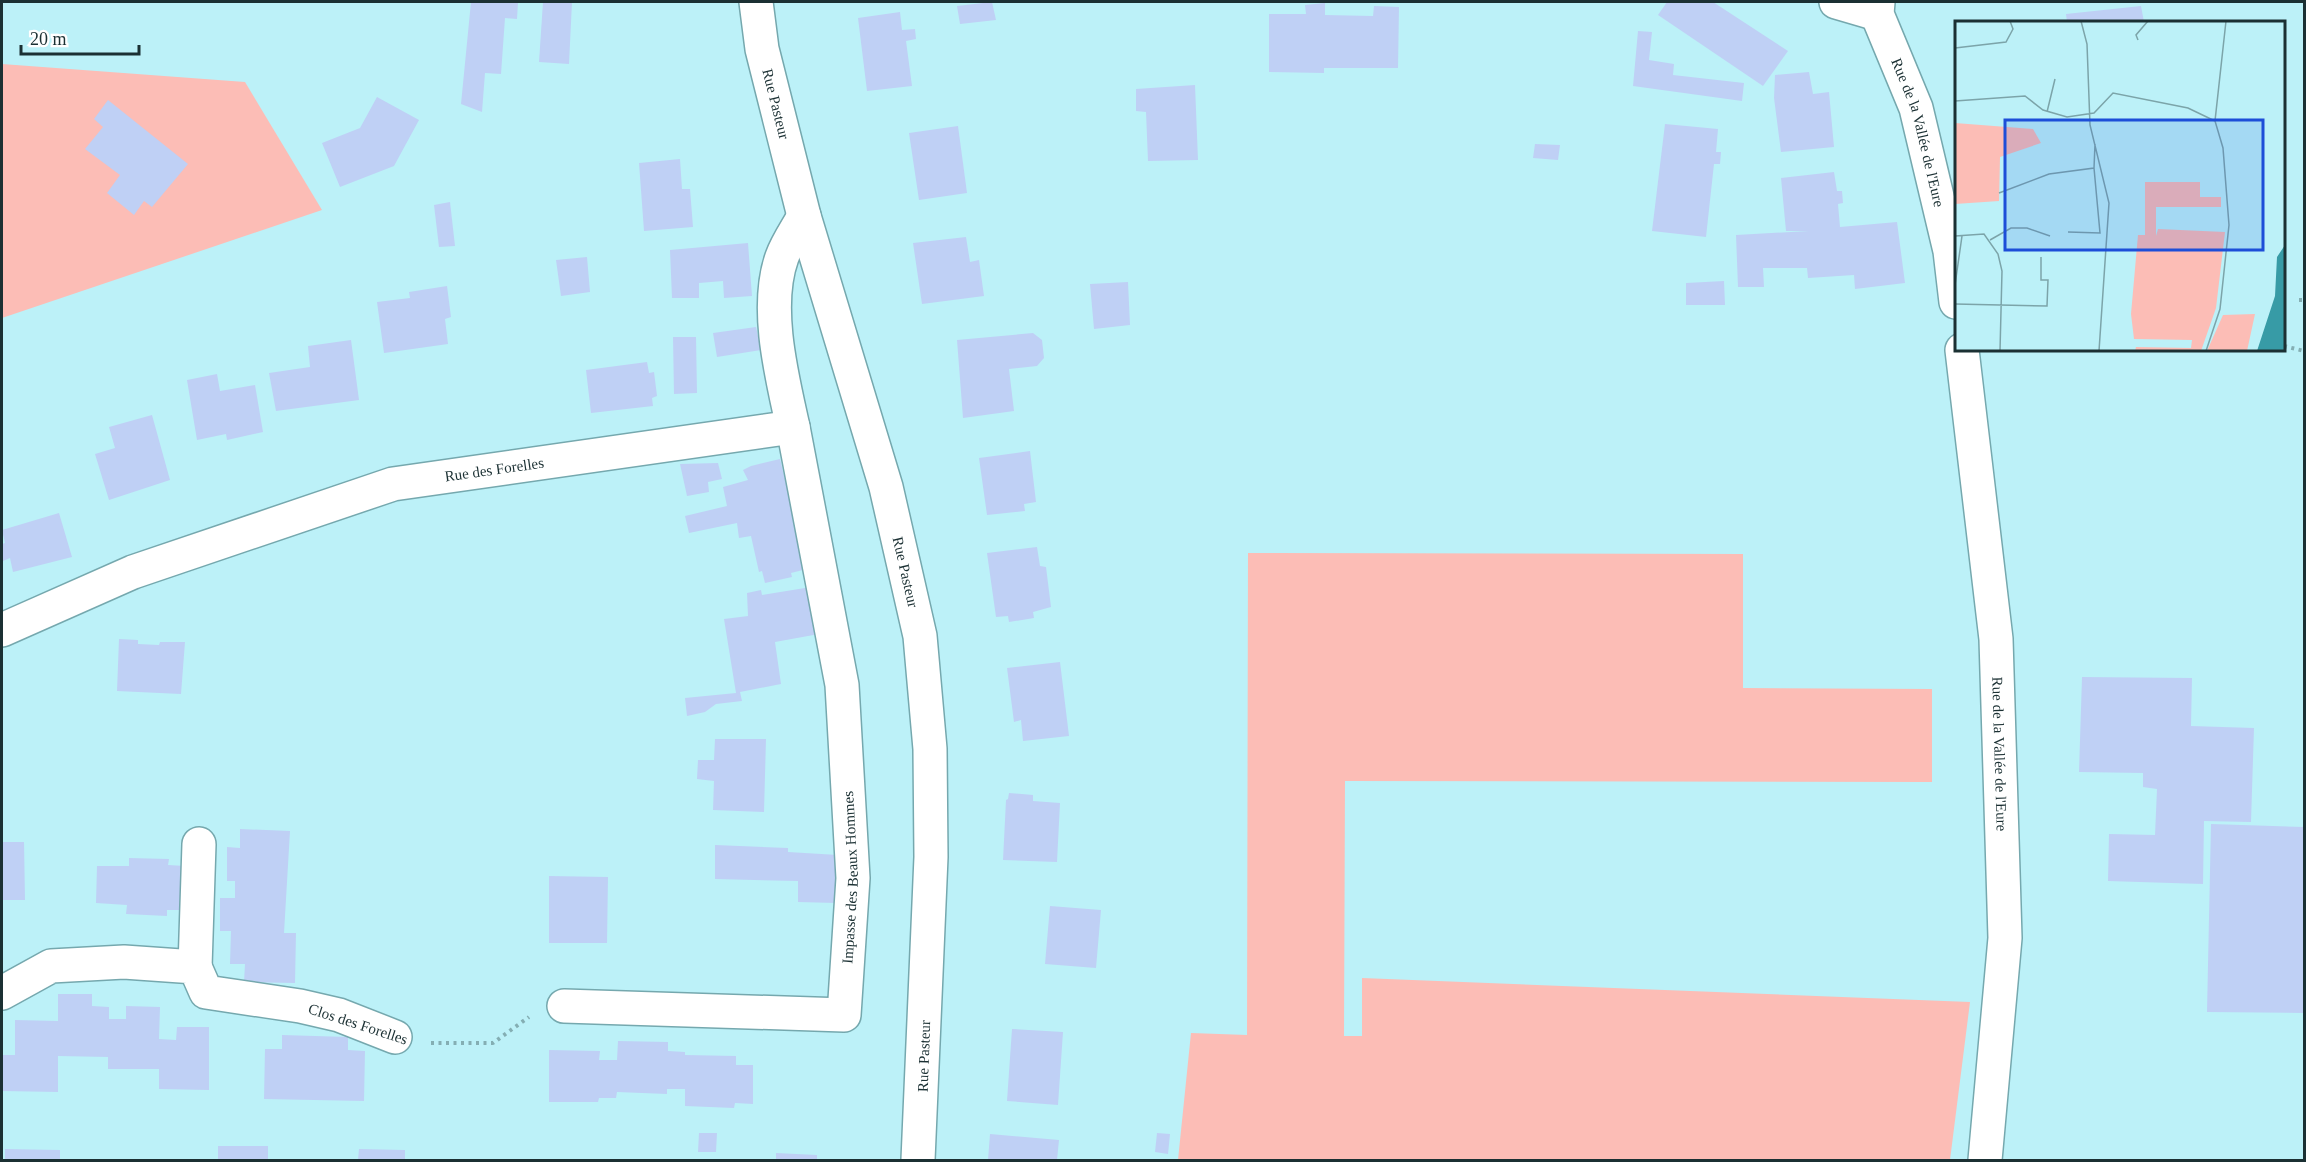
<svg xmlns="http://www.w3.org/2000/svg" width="2306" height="1162" viewBox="0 0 2306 1162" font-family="Georgia,serif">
	<rect width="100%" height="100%" fill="#bcf1f8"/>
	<g fill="#fcbdb6">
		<polygon points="2,64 245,82 322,210 2,318"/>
		<polygon points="1248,553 1743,554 1743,688 1932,689 1932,782 1345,781 1344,1036 1362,1036 1362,978 1970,1002 1950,1160 1178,1160 1191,1033 1247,1035"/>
	</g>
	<g fill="#bfd0f5">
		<polygon points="471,2 518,2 517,19 505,18 501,74 485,73 482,112 461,104"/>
		<polygon points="543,2 572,2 569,64 539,62"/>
		<polygon points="992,2 996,20 960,24 957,6"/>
		<polygon points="1667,2 1713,2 1788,51 1763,86 1658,15"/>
		<polygon points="1325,3 1325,15 1373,16 1374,6 1399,7 1398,68 1324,68 1324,73 1269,72 1269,14 1306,14 1305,5"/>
		<polygon points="2141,6 2144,22 2067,22 2066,14"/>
		<polygon points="900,12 902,30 915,29 916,39 906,41 912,86 867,91 858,18"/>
		<polygon points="1638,31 1652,32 1649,60 1674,64 1673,75 1744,83 1742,101 1633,86"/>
		<polygon points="1809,72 1813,94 1829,92 1834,147 1781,152 1774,98 1775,75"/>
		<polygon points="1195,85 1198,160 1148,161 1146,112 1136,111 1136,89"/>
		<polygon points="377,97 419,120 394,166 340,187 322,143 360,128"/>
		<polygon points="108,100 188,164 152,207 144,201 134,215 107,193 120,175 85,149 103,127 94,119"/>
		<polygon points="1665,124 1718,129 1716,152 1721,152 1720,164 1714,164 1706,237 1652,231"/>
		<polygon points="958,126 967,193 919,200 909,133"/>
		<polygon points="1535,144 1560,145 1558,160 1533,158"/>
		<polygon points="680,159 682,189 690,189 693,227 644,231 639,163"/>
		<polygon points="1834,172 1837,191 1842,191 1843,203 1838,204 1840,227 1897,222 1905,283 1855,289 1854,275 1808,278 1807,268 1763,268 1764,287 1738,287 1736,235 1809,231 1786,231 1781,178"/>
		<polygon points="450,202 455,246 439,247 434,205"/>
		<polygon points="966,237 970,262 979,260 984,296 922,304 913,243"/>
		<polygon points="748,243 752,296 724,298 723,281 699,283 699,298 672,298 670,250"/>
		<polygon points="587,257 590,292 561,296 556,260"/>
		<polygon points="1724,281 1725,305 1686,305 1686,283"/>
		<polygon points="1128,282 1130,325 1094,329 1090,284"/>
		<polygon points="447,286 451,317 445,319 448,344 384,353 377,302 410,298 409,292"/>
		<polygon points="756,327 761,350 717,357 713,333"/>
		<polygon points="1033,333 1042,340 1044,358 1037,366 1009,369 1014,411 963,418 957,340"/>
		<polygon points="673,337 696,337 697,393 674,394"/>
		<polygon points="351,340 359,400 276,411 269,373 310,367 308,346"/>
		<polygon points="647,362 649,373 654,372 657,396 652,398 653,406 591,413 586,370"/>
		<polygon points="217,374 220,391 255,385 263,432 227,440 226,434 197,440 187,380"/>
		<polygon points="152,415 170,480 109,500 95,454 115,448 109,427"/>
		<polygon points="1030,451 1036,502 1024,504 1025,511 987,515 979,458"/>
		<polygon points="780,459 807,569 791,573 792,577 765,583 762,571 759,572 751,536 739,538 737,523 689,533 685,516 727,506 723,487 748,480 743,470 751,466"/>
		<polygon points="718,463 722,479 708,482 709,492 687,496 680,464"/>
		<polygon points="59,513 72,557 13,572 10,558 3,561 2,544 5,543 2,530"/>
		<polygon points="1037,547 1040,566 1046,567 1051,607 1033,612 1034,618 1009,622 1008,616 996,617 987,553"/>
		<polygon points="811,587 819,634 775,642 781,684 740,692 742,701 716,704 705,712 687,716 685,698 736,693 724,619 748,616 747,593 761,590 762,595"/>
		<polygon points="119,639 138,640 138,644 159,645 160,642 185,642 181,694 117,691"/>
		<polygon points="1060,662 1069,736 1023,741 1021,720 1014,722 1007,668"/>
		<polygon points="2082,677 2192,678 2191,726 2254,728 2251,822 2204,821 2203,884 2108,881 2109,834 2155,835 2157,789 2143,787 2143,773 2079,772"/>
		<polygon points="715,739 766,739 764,812 713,810 714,781 697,779 698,760 714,760"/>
		<polygon points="1009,793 1033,795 1033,801 1060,803 1057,862 1003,860 1006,800 1008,799"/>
		<polygon points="2211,824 2304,827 2304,1013 2207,1012"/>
		<polygon points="240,829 290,831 284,933 296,933 295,983 244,982 245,964 230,964 231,931 220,931 220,898 235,898 235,881 227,881 227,847 240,848"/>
		<polygon points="2,842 24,842 25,900 2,900"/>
		<polygon points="715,845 788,848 788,852 838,855 836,903 798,902 798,881 715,879"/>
		<polygon points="129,858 169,859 168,865 185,866 184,910 167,910 167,916 126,914 127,905 96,903 97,866 129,866"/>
		<polygon points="549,876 608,877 607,943 549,943"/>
		<polygon points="1050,906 1101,910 1096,968 1045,964"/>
		<polygon points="58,994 92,994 92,1006 109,1007 109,1019 126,1019 126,1006 160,1007 159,1039 176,1040 177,1027 209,1027 209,1090 159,1089 159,1069 108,1069 108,1057 58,1056 58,1092 2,1091 2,1055 15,1055 15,1020 58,1021"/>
		<polygon points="1012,1029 1063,1032 1058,1105 1007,1101"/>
		<polygon points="282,1035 348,1037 348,1050 365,1051 364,1101 264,1099 265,1049 282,1049"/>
		<polygon points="618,1041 668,1042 668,1051 685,1052 685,1055 736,1056 736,1065 753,1065 753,1104 735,1103 734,1108 685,1106 685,1089 667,1089 667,1094 617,1092 616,1098 599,1098 598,1102 549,1102 549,1050 600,1051 599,1060 617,1060"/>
		<polygon points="699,1133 717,1133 716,1152 698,1152"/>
		<polygon points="1157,1133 1170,1134 1168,1154 1155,1152"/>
		<polygon points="990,1134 1059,1140 1057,1160 988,1160"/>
		<rect x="218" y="1146" width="50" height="14"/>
		<polygon points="5,1149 60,1150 60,1160 5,1160"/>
		<polygon points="359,1149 405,1150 405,1160 358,1160"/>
		<polygon points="776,1153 817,1155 817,1160 776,1160"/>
	</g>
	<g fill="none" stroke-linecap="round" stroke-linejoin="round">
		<g stroke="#75a8ae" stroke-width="36">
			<g id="minor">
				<path id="s1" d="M756,2L762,49L804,216L886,487L920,636L930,749L931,857L918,1160"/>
				<polyline points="1836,2 1877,14"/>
				<path id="s2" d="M1878,2L1877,14L1916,108L1950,251L1956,302"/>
				<path id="s3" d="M1962,350L1996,639L2005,938L1985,1160"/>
				<path id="s4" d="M2,630L133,572L393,484L793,427C782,377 764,307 782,257C787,243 797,229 804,216"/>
				<polyline points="195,967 199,844"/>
				<polyline points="2,993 51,966 124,962 195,967 206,992 300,1006 339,1015 395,1037"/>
				<path id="s5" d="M564,1006L844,1015L853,878L842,685L793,427"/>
			</g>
		</g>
		<g stroke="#84aeb3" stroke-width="4" stroke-dasharray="3 4.5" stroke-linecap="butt">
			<polyline points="2299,300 2304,300"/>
			<polyline points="2284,346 2304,351"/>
			<polyline points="431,1043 493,1043 529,1017"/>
		</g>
		<use href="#minor" stroke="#fff" stroke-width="33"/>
	</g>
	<g text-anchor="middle" stroke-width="4.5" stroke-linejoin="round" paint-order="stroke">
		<g font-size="15" fill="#1b3033" stroke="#fff">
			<text dy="5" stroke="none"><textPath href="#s1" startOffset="104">Rue Pasteur</textPath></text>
			<text dy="5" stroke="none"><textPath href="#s2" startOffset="138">Rue de la Vallée de l'Eure</textPath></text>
			<text dy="5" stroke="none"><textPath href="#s4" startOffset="520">Rue des Forelles</textPath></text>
			<text dy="5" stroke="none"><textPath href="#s1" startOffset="590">Rue Pasteur</textPath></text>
			<text dy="5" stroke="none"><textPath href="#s3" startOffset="406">Rue de la Vallée de l'Eure</textPath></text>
			<text dy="5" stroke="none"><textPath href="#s5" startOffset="418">Impasse des Beaux Hommes</textPath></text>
			<text transform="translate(358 1024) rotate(18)" y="5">Clos des Forelles</text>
			<text transform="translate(924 1056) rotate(-88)" y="5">Rue Pasteur</text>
		</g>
	</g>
	<g transform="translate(1955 21)">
		<rect width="330" height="330" fill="#bcf1f8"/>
		<path d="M0,102L78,108L86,122L45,136L44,180L0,183ZM190,161H245V176H266V186H201V215L203,208L270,211L261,287L246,330H180L181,326L236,327L237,319L179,318L176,293L183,214H190ZM300,293L292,330H252L268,294Z" fill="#fcbdb6"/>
		<path d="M330,224V330H302L320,275L322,236Z" fill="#379ba6"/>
		<path fill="none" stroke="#7ca4a9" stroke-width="1.5" d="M126,0L132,23L135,104L154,182L144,330M183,19L181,14L193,0M0,27L51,21L58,8L55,0M0,80L70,75L88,89L112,96L139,92L158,72L233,87L260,100M92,91L100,58M44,172L94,153L139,147L140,123M113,211L145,212L139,147M0,215L29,213L43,233L47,250L45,330M35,219L56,207H72L95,215M0,264L7,215M0,283L92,285L93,259H86V236M251,330L265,288L274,204L268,127L260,100L271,0"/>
		<path fill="#1d4ed8" fill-opacity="0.15" stroke="#1d4ed8" stroke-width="3" d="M50,99H308V229H50Z"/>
		<rect width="330" height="330" fill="none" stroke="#1b3033" stroke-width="3"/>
	</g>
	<rect width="2306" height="1162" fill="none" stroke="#1b3033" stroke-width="6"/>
	<path d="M21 45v9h118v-9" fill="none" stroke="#1b3033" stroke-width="3"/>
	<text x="30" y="45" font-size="18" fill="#1b3033" stroke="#ffffff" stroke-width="4.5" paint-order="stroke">20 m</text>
</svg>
